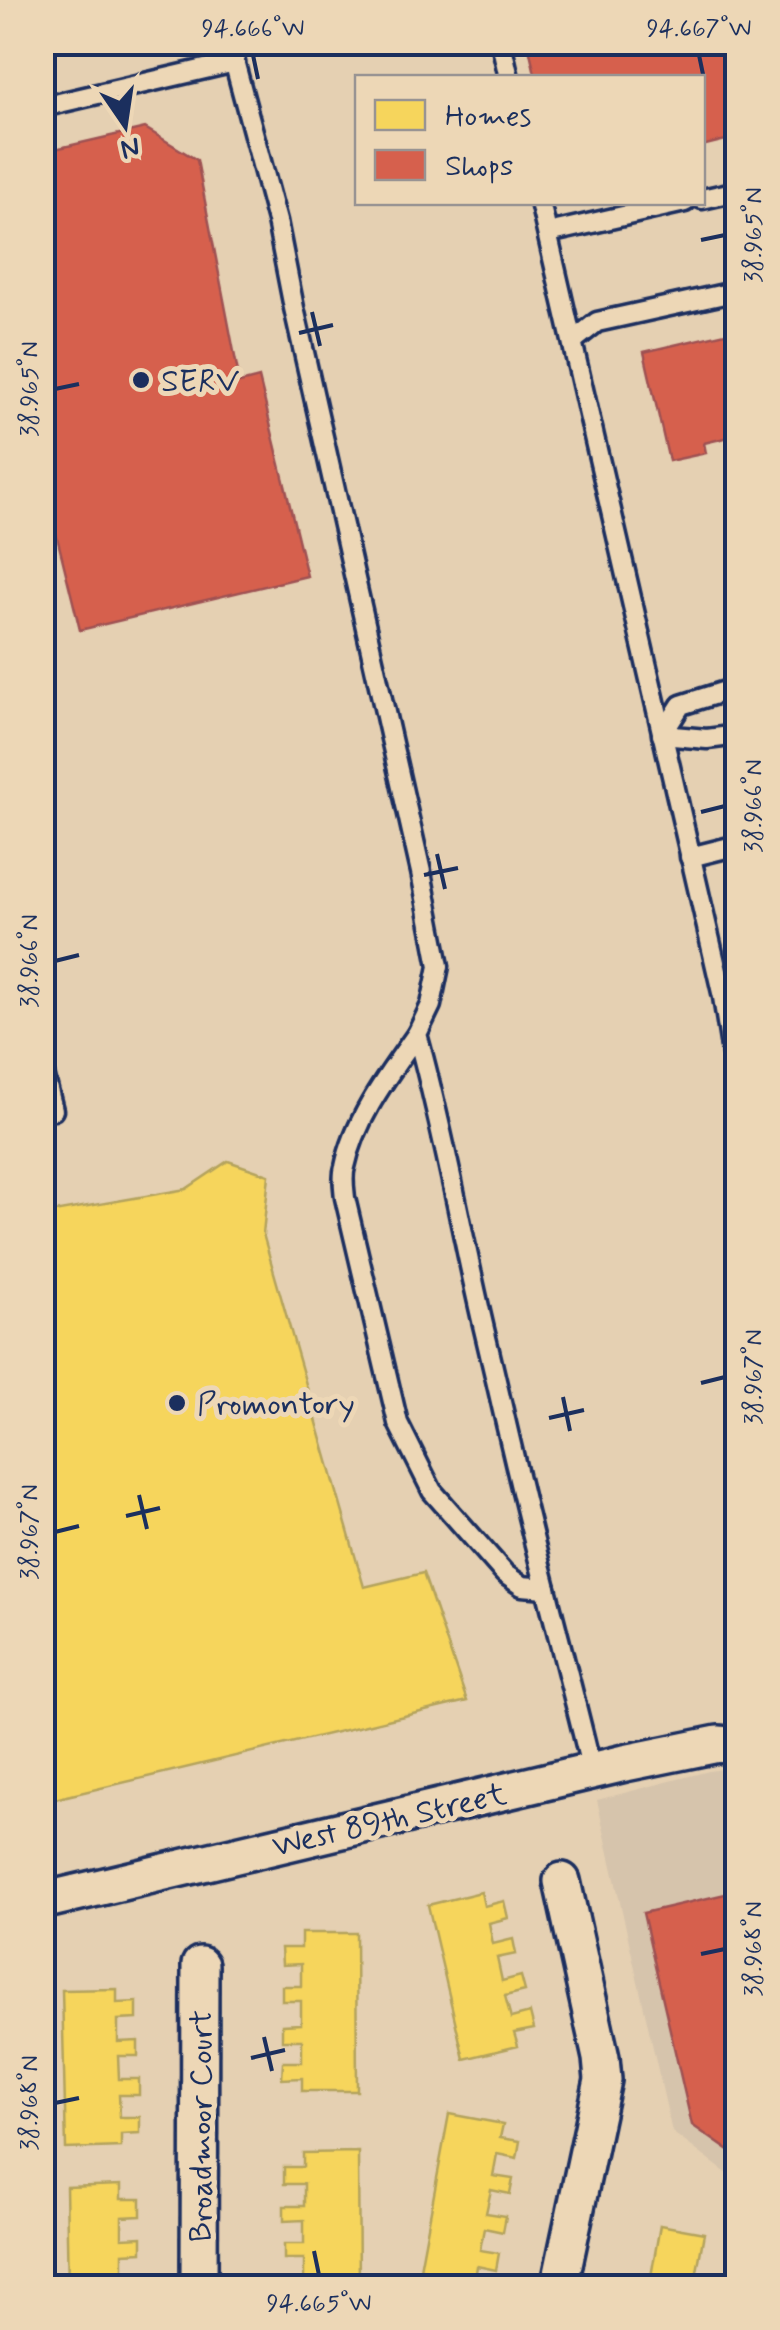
<svg xmlns="http://www.w3.org/2000/svg" width="780" height="2330" viewBox="0 0 780 2330" font-family="Mynerve,sans-serif">
	<rect width="100%" height="100%" fill="#e5d0b2"/>
	<filter id="ink" filterUnits="userSpaceOnUse"><feTurbulence type="fractalNoise" baseFrequency=".01" numOctaves="2"/><feDisplacementMap in="SourceGraphic" scale="20" xChannelSelector="R" yChannelSelector="G"/><feConvolveMatrix kernelMatrix="1 2 1 2 8 2 1 2 1" color-interpolation-filters="sRGB"/></filter>
	<g filter="url(#ink)">
		<polygon fill="#d6c4ac" points="737,1767 737,2181 672,2132 597,1800 709,1771"/>
		<g fill="#f6d55c" stroke="#b4a35d" stroke-width="2.5">
			<polygon points="228,1161 269,1175 263,1234 364,1587 423,1573 467,1701 42,1802 42,1214 186,1189"/>
			<polygon points="481,1892 484,1906 504,1901 508,1918 489,1923 493,1944 513,1939 516,1954 497,1958 502,1981 521,1976 525,1991 505,1996 511,2018 530,2013 534,2029 514,2033 518,2046 464,2059 428,1905"/>
			<polygon points="301,1933 356,1933 357,2091 302,2091 302,2078 282,2079 283,2062 302,2062 302,2040 282,2040 282,2025 301,2024 301,2001 282,2001 282,1986 301,1986 301,1964 282,1965 281,1948 301,1948"/>
			<polygon points="117,1989 117,2003 137,2002 137,2019 118,2020 118,2042 138,2041 138,2056 118,2056 119,2079 139,2079 139,2095 119,2095 120,2117 140,2117 140,2133 121,2134 121,2147 66,2149 62,1990"/>
			<polygon points="449,2114 503,2124 500,2138 520,2141 517,2158 497,2154 493,2176 513,2179 510,2194 491,2190 486,2213 506,2216 503,2232 484,2228 480,2250 499,2253 496,2270 477,2266 475,2279 420,2269"/>
			<polygon points="358,2152 359,2288 285,2288 285,2282 304,2281 304,2259 284,2259 284,2244 304,2244 304,2220 284,2221 284,2206 304,2206 304,2184 284,2184 284,2167 303,2167 303,2153"/>
			<polygon points="121,2185 121,2199 141,2199 141,2216 122,2217 122,2238 142,2237 142,2252 123,2253 123,2276 143,2276 143,2288 68,2288 66,2187"/>
			<polygon points="660,2225 704,2233 694,2288 649,2288"/>
		</g>
		<g fill="#d6604d" stroke="#9e5152" stroke-width="2.5">
			<polygon points="738,42 738,137 702,146 702,78 536,78 528,43"/>
			<polygon points="145,128 197,160 240,383 259,378 307,576 80,630 55,529 42,522 42,152"/>
			<polygon points="738,330 738,435 704,443 706,453 669,461 644,352"/>
			<polygon points="738,1891 738,2157 692,2125 643,1913"/>
		</g>
		<g fill="none" stroke-linecap="round" stroke-linejoin="round">
			<g stroke="#1b2f5e" stroke-width="25">
				<g id="lane">
					<path d="M229,42L277,221L294,308L421,872L439,966L431,1005L417,1034C444,1131 461,1231 484,1329C504,1413 522,1497 544,1580C560,1644 577,1707 592,1771"/>
					<polyline points="501,42 509,78"/>
					<polyline points="42,107 235,62"/>
					<polyline points="702,199 738,191"/>
					<polyline points="540,202 723,997 738,1092"/>
					<polyline points="548,233 685,202"/>
					<polyline points="573,341 597,322 738,291"/>
					<polyline points="738,687 681,705 662,735 707,739 738,735"/>
					<polyline points="690,857 738,845"/>
					<path d="M417,1034C389,1074 355,1118 345,1167C342,1176 344,1188 345,1198L398,1423L432,1491L505,1574L522,1586L546,1588"/>
					<polyline points="42,1066 53,1110"/>
				</g>
			</g>
			<g stroke="#1b2f5e" stroke-width="42">
				<g id="street">
					<polyline points="42,1901 625,1763 718,1744 738,1746"/>
					<polyline points="199,2288 200,1965"/>
					<polyline points="559,2288 603,2080 601,2058 562,1881"/>
				</g>
			</g>
			<use href="#lane" stroke="#edd7b6" stroke-width="18"/>
			<use href="#street" stroke="#edd7b6" stroke-width="35"/>
		</g>
	</g>
	<path fill="none" stroke="#1b2f5e" stroke-width="4" d="M253,55L258,79M699,55L704,79M701,240L725,235M312,312L320,346M299,333L333,325M55,389L79,384M701,812L725,806M437,854L445,889M424,875L458,868M55,961L79,955M701,1383L725,1377M563,1397L570,1431M549,1418L584,1410M139,1495L147,1529M126,1516L160,1508M55,1532L79,1526M701,1954L725,1949M264,2037L272,2071M251,2058L285,2050M55,2103L79,2098M314,2251L319,2275"/>
	<g fill="#1b2f5e" stroke="#edd7b6" stroke-width="4">
		<circle cx="141" cy="380" r="10"/>
		<circle cx="177" cy="1403" r="10"/>
	</g>
	<g text-anchor="middle" stroke-width="10" stroke-linejoin="round" paint-order="stroke">
		<g font-size="32" fill="#1b2f5e" stroke="#edd7b6" text-anchor="start">
			<text x="161" y="391">SERV</text>
			<text x="197" y="1414">Promontory</text>
		</g>
		<g font-size="32" fill="#1b2f5e" stroke="#edd7b6">
			<text transform="translate(389 1819) rotate(-13)" y="11">West 89th Street</text>
			<text transform="translate(200 2126) rotate(-90)" y="11">Broadmoor Court</text>
		</g>
	</g>
	<rect width="780" height="2330" fill="none" stroke="#edd7b6" stroke-width="110"/>
	<rect x="355" y="75" width="350" height="130" fill="#edd7b6" stroke="#999493" stroke-width="2.5"/>
	<rect x="375" y="100" width="50" height="30" fill="#f6d55c" stroke="#999493" stroke-width="2.5"/>
	<text x="445" y="125" font-size="30" fill="#1b2f5e">Homes</text>
	<rect x="375" y="150" width="50" height="30" fill="#d6604d" stroke="#999493" stroke-width="2.5"/>
	<text x="445" y="175" font-size="30" fill="#1b2f5e">Shops</text>
	<g transform="translate(125 125) rotate(167)" stroke="#edd7b6" stroke-width="8" paint-order="stroke">
	<path d="M0-8L18 38L0 25L-18 38Z" fill="#1b2f5e"/>
	<text y="-15" font-size="28" font-weight="bold" text-anchor="middle" fill="#1b2f5e">N</text>
	</g>
	<rect x="55" y="55" width="670" height="2220" fill="none" stroke="#1b2f5e" stroke-width="4"/>
	<g font-size="25" text-anchor="middle" fill="#1b2f5e">
		<text x="253" y="36">94.666°W</text>
		<text x="699" y="36">94.667°W</text>
		<text transform="translate(752 235) rotate(-90)" y="9">38.965°N</text>
		<text transform="translate(28 389) rotate(-90)" y="9">38.965°N</text>
		<text transform="translate(752 806) rotate(-90)" y="9">38.966°N</text>
		<text transform="translate(28 961) rotate(-90)" y="9">38.966°N</text>
		<text transform="translate(752 1377) rotate(-90)" y="9">38.967°N</text>
		<text transform="translate(28 1532) rotate(-90)" y="9">38.967°N</text>
		<text transform="translate(752 1949) rotate(-90)" y="9">38.968°N</text>
		<text transform="translate(28 2103) rotate(-90)" y="9">38.968°N</text>
		<text x="319" y="2311">94.665°W</text>
	</g>
</svg>
